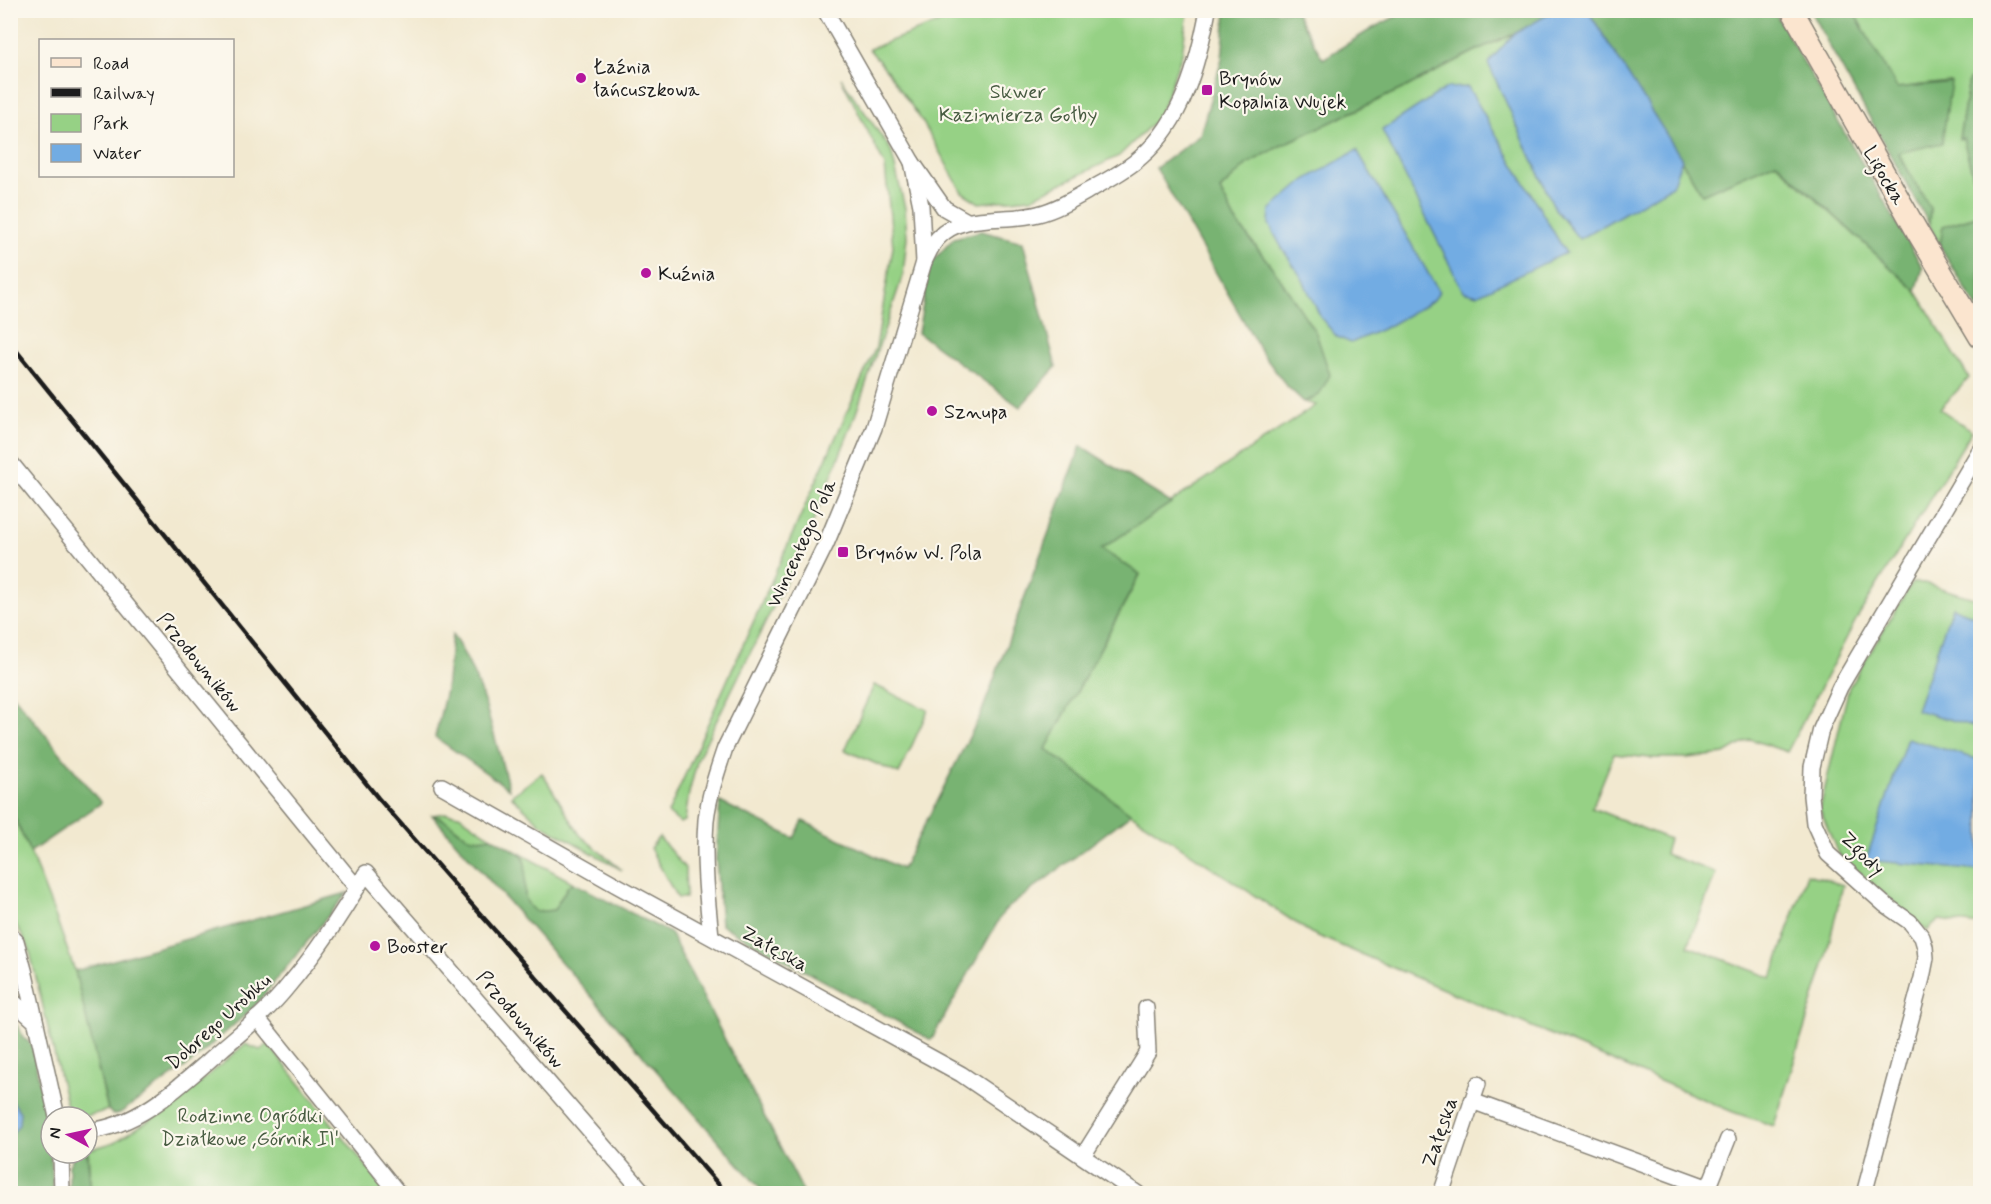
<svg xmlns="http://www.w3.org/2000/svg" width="1991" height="1204" viewBox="0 0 1991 1204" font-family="Mynerve,sans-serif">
	<rect width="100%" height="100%" fill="#fbf7ec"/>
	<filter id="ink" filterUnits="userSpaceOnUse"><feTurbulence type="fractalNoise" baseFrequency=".0167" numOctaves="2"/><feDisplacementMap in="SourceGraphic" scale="12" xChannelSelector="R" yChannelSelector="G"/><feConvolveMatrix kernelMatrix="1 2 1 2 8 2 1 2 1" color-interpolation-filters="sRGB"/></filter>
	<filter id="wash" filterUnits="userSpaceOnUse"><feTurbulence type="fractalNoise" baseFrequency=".008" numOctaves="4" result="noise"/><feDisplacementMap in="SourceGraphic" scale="24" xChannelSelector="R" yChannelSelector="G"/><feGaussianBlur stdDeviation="1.35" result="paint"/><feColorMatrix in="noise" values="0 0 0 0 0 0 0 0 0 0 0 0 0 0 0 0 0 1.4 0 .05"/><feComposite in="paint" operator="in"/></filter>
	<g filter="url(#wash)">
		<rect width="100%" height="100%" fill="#f2e9d0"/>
		<g fill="#96d185" stroke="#597650" stroke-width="1.5">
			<polygon points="970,11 970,10 1188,11 1182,54 1159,117 1119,156 1031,198 979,203 962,192 922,121 888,72 869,49"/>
			<polygon points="1588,11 1702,194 1775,162 1916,291 1969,378 1940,409 1972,431 1857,618 1787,752 1750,739 1725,754 1686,758 1650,758 1614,754 1592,808 1669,839 1665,854 1716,873 1688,946 1772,978 1807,874 1843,885 1823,968 1774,1126 1733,1112 1311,933 1131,814 1046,749 1140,575 1101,549 1316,405 1304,402 1319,395 1293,299 1275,271 1235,220 1220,190 1247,164 1282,145 1406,87 1479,49 1514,34 1552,12"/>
			<polygon points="1853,11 1980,11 1980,78 1969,80 1959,138 1963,138 1980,202 1980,215 1943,226 1940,246 1929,224 1930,208 1898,153 1950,82 1896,88"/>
			<polygon points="841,78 891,150 905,208 907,237 903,275 853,422 818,510 800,553 698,758 689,793 685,821 680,823 668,813 876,347 893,247 885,166"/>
			<polygon points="1912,583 1924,583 1980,600 1980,925 1939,920 1927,931 1838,854 1820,809 1849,687"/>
			<polygon points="874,685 928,710 899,774 845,750"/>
			<polygon points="542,773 580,835 622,870 541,824 511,796"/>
			<path d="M10,810L30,852L55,915L75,971L108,1110C89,1115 77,1123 66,1103L29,948L11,916Z"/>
			<path d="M446,813L459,815L491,837C459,845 460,822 432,815Z"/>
			<polygon points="659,837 685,868 686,893 685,898 678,898 675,894 650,848"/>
			<polygon points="521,854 574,883 568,886 554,910 536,912 528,907 525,899 523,856"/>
			<polygon points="245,1044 260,1050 268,1044 388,1193 91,1193 88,1150 115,1142 175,1104"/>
		</g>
		<g fill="#78b372" stroke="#4a6847" stroke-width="1.5">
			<polygon points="1226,11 1295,11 1323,59 1373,28 1407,11 1556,11 1514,34 1479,49 1406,87 1282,145 1247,164 1220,190 1235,220 1275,271 1316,333 1330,375 1319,395 1304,402 1286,385 1262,353 1156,168 1200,135 1222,59"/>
			<polygon points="1588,11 1774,11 1923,268 1916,291 1776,162 1702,194"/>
			<polygon points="1810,11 1853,11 1897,88 1951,82 1942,143 1898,153 1930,208 1929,224"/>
			<polygon points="1980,78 1980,202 1963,138 1959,139 1969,80"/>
			<polygon points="1980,215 1980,313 1940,246 1943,226"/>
			<polygon points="981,231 1023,242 1056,367 1020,407 918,333 930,264 954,238"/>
			<polygon points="1081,446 1171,503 1101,549 1140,574 1046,749 1131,814 1004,911 931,1040 721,925 716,859 720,802 794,838 803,821 902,869 981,714"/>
			<path d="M452,634C483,680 494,736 509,789L435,737L446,690Z"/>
			<polygon points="10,691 101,803 30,852 11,810"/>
			<path d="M432,815C460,822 459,845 491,837L521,854C534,873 513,896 536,912L554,910L568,886L574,883L670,933L804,1193H764Z"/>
			<polygon points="347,893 253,1008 192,1062 120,1113 113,1115 108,1110 75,971"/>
			<path d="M10,1018L19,1028L23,1037L32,1045C42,1097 52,1141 53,1193H11V1135L13,1133V1102L11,1099Z"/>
			<polygon points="87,1150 91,1193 69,1194 69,1165 76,1153 87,1153"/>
		</g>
		<g fill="#72ace3" stroke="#476480" stroke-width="1.5">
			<polygon points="1556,10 1588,11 1682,159 1672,186 1579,239 1555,209 1488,63 1514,34"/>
			<polygon points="1468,87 1566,253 1477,295 1463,291 1382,130 1446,88"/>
			<polygon points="1357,150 1439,292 1434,300 1387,327 1351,343 1337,337 1321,318 1302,278 1282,248 1269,224 1270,210 1305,180"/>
			<polygon points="1952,607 1980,618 1980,728 1916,710"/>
			<polygon points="1907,738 1980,760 1980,871 1866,860"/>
			<polygon points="11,1099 20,1112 19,1125 11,1135"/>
		</g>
	</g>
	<g filter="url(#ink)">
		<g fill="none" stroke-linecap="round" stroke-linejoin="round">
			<g stroke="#878276" stroke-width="18">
				<g id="street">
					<polyline points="825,10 912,162 944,208 967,221"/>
					<path d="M924,262C928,254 932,244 938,238C963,211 1005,223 1038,214C1058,209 1077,197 1095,187C1111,178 1128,169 1141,157C1183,121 1198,63 1208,10"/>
					<polyline points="10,462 357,888"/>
					<polyline points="442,786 618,886 961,1074 1138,1194"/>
					<polyline points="10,935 16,941 24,970 57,1117"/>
					<path d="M711,936C707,898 703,859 706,820C709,795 717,772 725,748L826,544L874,428L924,262L921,206L912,162"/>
					<polyline points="10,999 35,1021"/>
					<polyline points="257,1018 399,1194"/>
					<polyline points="1472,1101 1709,1188"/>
					<path d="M87,1131C140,1127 184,1082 222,1049C245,1029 269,1010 288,986C318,951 343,912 366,873L645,1194"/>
					<polyline points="61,1153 62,1194"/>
					<polyline points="1083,1156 1148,1052 1146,1008"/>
					<polyline points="1441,1194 1478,1084"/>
					<polyline points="1706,1194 1728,1139"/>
					<polyline points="1864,1194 1922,978 1926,958 1925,947 1922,937 1910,922 1884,904 1828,854 1814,823 1811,796 1812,767 1821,729 1840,687 1980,450"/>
				</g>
			</g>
			<g stroke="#878276" stroke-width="24">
				<polyline id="secondary" points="1792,10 1918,233 1980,337"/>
			</g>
			<use href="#street" stroke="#fff" stroke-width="15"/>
			<use href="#secondary" stroke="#fbe5cf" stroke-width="21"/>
			<polyline stroke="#1c1c1c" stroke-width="4.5" points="10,343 378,798 727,1194"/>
		</g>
	</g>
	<g fill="#b5179e" stroke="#fbf7ec" stroke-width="2">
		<circle cx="581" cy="78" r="6"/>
		<rect x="1201" y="84" width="12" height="12" rx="3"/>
		<circle cx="646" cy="273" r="6"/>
		<circle cx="932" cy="411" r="6"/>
		<rect x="837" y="546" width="12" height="12" rx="3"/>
		<circle cx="375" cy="946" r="6"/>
	</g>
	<g text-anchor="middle" stroke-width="4.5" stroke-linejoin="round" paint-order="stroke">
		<g font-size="20" fill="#1c1c1c" stroke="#fbf7ec" text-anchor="start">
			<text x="593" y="73">Łaźnia<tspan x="593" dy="23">łańcuszkowa</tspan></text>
			<text x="1219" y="85">Brynów<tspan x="1219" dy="23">Kopalnia Wujek</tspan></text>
			<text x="658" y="280">Kuźnia</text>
			<text x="944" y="418">Sznupa</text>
			<text x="855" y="559">Brynów W. Pola</text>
			<text x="387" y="953">Booster</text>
		</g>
		<g font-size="20" fill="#475b41" stroke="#fbf7ec">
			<text x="1018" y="98">Skwer<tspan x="1018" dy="23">Kazimierza Gołby</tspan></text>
			<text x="250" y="1122">Rodzinne Ogródki<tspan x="250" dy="23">Działkowe ,Górnik II'</tspan></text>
		</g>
		<g font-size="20" fill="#1c1c1c" stroke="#fbf7ec">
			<text transform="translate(1885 175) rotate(60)" y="7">Ligocka</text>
			<text transform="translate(801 543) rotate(-65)" y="7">Wincentego Pola</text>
			<text transform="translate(200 662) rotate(51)" y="7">Przodowników</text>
			<text transform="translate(1863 853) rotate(45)" y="7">Zgody</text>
			<text transform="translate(775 948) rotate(29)" y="7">Załęska</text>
			<text transform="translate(521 1019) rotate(49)" y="7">Przodowników</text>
			<text transform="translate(218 1021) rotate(-42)" y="7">Dobrego Urobku</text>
			<text transform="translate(1439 1132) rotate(-71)" y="7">Załęska</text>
		</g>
	</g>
	<rect width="1991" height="1204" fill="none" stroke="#fbf7ec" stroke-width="36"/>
	<rect x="39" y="39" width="195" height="138" fill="#fbf7ec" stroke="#a29f99" stroke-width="1.5"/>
	<rect x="51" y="58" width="30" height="9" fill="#fbe5cf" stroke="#a29f99" stroke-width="1.5"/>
	<text x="93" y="69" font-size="18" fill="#1c1c1c">Road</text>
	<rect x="51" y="88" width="30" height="9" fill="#1c1c1c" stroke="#a29f99" stroke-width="1.5"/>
	<text x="93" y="99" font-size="18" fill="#1c1c1c">Railway</text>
	<rect x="51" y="114" width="30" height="18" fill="#96d185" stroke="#a29f99" stroke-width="1.5"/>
	<text x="93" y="129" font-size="18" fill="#1c1c1c">Park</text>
	<rect x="51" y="144" width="30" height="18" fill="#72ace3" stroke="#a29f99" stroke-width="1.5"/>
	<text x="93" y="159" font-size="18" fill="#1c1c1c">Water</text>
	<g transform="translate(69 1135) rotate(278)"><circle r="28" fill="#fbf7ec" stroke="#a29f99" stroke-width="1.5"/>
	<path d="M0-4.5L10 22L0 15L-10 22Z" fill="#b5179e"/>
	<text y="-9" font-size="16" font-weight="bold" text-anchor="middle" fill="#1c1c1c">N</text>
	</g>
</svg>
